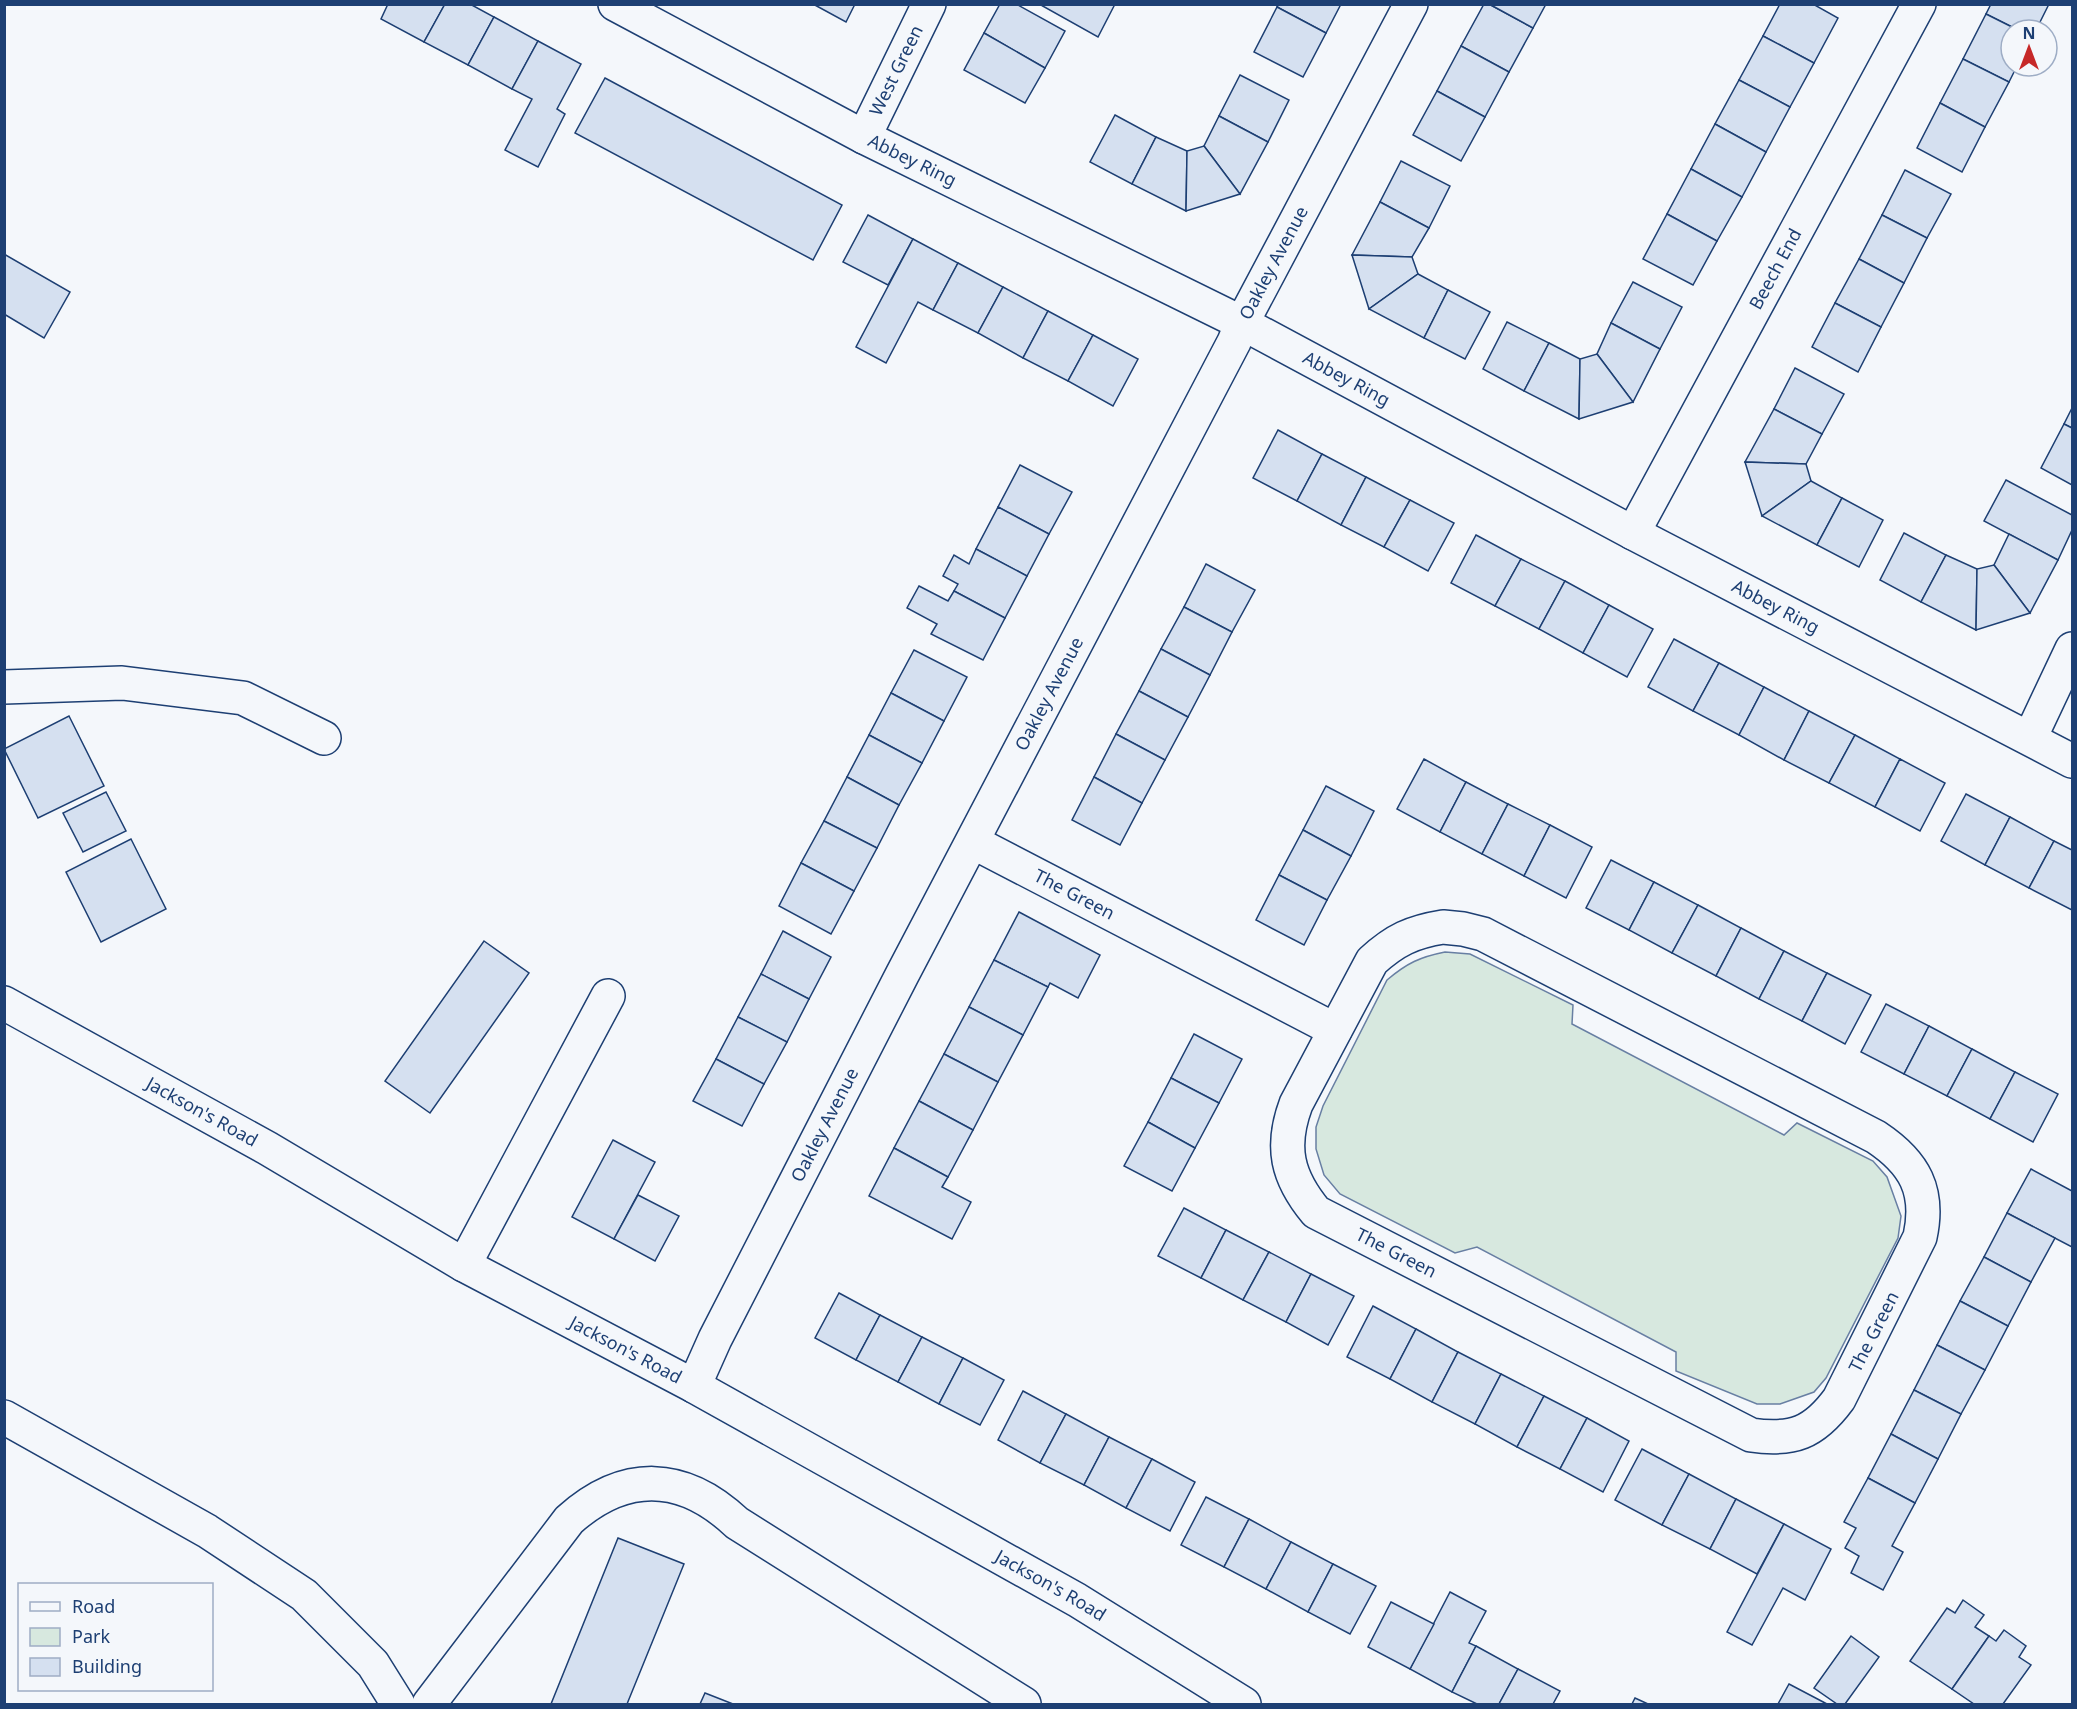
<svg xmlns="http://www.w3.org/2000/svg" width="2077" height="1709" viewBox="0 0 2077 1709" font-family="'Noto Sans',sans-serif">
	<rect width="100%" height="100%" fill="#f4f7fb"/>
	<path fill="#d7e8df" stroke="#687fa3" stroke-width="1.5" d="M1445,952L1470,954L1573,1005L1572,1024L1784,1135L1797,1123L1873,1161L1887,1177L1901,1216L1898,1238L1826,1378L1814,1392L1780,1404H1757L1676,1371V1352L1477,1247L1455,1253L1340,1194L1324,1175L1316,1149V1127L1323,1106L1387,980C1407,963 1420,957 1445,952Z"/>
	<g fill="#d5e0f0" stroke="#1d3f73" stroke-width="1.5">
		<polygon points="388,4 445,4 424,42 381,19"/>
		<polygon points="445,4 470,4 494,17 468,65 424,42"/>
		<polygon points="813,4 855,4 846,22"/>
		<polygon points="1000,4 1016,4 1065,31 1045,68 984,33"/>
		<polygon points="1039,4 1115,4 1098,37"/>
		<polygon points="1279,4 1341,4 1326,33 1277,7"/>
		<polygon points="1484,4 1489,4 1533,28 1509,72 1461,46"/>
		<polygon points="1489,4 1546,4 1533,28"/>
		<polygon points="1780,4 1813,4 1838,18 1814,63 1763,36"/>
		<polygon points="1991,4 2049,4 2036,30 2018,30 1986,14"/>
		<polygon points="1277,7 1326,33 1303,77 1254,52"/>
		<polygon points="1986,14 2018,30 2011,30 2011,66 2017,66 2009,82 1963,59"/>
		<polygon points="494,17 538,41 512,89 468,65"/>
		<polygon points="984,33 1045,68 1025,103 964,70"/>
		<polygon points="1763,36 1814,63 1790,107 1739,80"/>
		<polygon points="538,41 581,64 557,109 565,114 538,167 505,150 532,99 512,89"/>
		<polygon points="1461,46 1509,72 1485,117 1437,91"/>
		<polygon points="1963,59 2009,82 1985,127 1940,103"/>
		<polygon points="1240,75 1289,100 1268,142 1219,116"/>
		<polygon points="605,78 842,205 813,260 575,133"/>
		<polygon points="1739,80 1790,107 1766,152 1715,124"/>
		<polygon points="1437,91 1485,117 1461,161 1413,135"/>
		<polygon points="1940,103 1985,127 1962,172 1917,148"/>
		<polygon points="1115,115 1156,137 1132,184 1090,162"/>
		<polygon points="1219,116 1268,142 1240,194 1204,146"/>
		<polygon points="1715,124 1766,152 1742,197 1691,169"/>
		<polygon points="1156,137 1187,151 1186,211 1132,184"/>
		<polygon points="1204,146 1240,194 1186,211 1187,151"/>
		<polygon points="1401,161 1450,186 1429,228 1380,202"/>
		<polygon points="1691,169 1742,197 1717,241 1667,214"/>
		<polygon points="1905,170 1951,194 1927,238 1882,215"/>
		<polygon points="1380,202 1429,228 1412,257 1352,255"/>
		<polygon points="1667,214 1717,241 1693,285 1643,259"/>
		<polygon points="868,215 913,239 888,285 843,262"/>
		<polygon points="1882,215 1927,238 1904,283 1859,259"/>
		<polygon points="913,239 958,263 933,310 918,302 886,363 856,347"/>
		<polygon points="4,254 70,292 44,338 4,314"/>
		<polygon points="1352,255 1412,257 1418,274 1369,309"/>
		<polygon points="1859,259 1904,283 1881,327 1835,303"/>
		<polygon points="958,263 1003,287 978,333 933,310"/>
		<polygon points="1418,274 1448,290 1424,338 1369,309"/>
		<polygon points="1633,282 1682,307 1660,349 1611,323"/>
		<polygon points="1003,287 1048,311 1023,358 978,333"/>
		<polygon points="1448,290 1490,312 1465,359 1424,338"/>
		<polygon points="1835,303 1881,327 1858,372 1812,347"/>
		<polygon points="1048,311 1093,335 1068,381 1023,358"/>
		<polygon points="1507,322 1549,343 1524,391 1483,369"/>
		<polygon points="1611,323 1660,349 1633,402 1597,354"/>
		<polygon points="1093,335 1138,359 1113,406 1068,381"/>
		<polygon points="1549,343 1580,359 1579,419 1524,391"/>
		<polygon points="1597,354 1633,402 1579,419 1580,359"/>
		<polygon points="1795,368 1844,394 1822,434 1774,409"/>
		<polygon points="2072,408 2072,428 2064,424"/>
		<polygon points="1774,409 1822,434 1806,464 1745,462"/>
		<polygon points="2064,424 2072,428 2072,485 2041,468"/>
		<polygon points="1278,430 1322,454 1297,501 1253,478"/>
		<polygon points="1322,454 1366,477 1341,525 1297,501"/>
		<polygon points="1745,462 1806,464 1811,481 1762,516"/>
		<polygon points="1020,465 1072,492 1049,534 998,507"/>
		<polygon points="1366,477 1410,500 1384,547 1341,525"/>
		<polygon points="2006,480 2072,515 2072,530 2058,560 1984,521"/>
		<polygon points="1811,481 1842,498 1817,545 1762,516"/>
		<polygon points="1842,498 1883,520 1859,567 1817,545"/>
		<polygon points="1410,500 1454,523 1428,571 1384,547"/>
		<polygon points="998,507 1049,534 1027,576 976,549"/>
		<polygon points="1904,533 1946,555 1921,602 1880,580"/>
		<polygon points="2009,534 2058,560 2030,613 1994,565"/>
		<polygon points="1476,535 1521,559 1495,606 1451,583"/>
		<polygon points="976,549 1027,576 1005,618 954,591 958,584 943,576 954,555 969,564"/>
		<polygon points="1946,555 1977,569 1976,630 1921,602"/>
		<polygon points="1521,559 1565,581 1539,629 1495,606"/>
		<polygon points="1206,564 1255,590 1232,632 1184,607"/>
		<polygon points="1994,565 2030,613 1976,630 1977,569"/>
		<polygon points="1565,581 1609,605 1583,653 1539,629"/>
		<polygon points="919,586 948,601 954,591 1005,618 983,660 931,634 937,624 907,608"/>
		<polygon points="1609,605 1653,629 1627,677 1583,653"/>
		<polygon points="1184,607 1232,632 1210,675 1161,649"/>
		<polygon points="1674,639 1719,663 1693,711 1648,687"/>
		<polygon points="1161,649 1210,675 1188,717 1139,691"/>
		<polygon points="914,650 967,677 944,721 891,693"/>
		<polygon points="1719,663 1764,687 1739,735 1693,711"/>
		<polygon points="1764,687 1809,711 1784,760 1739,735"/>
		<polygon points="1139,691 1188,717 1165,760 1116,734"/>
		<polygon points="891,693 944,721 922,763 869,735"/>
		<polygon points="1809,711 1855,735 1829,783 1784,760"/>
		<polygon points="69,716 104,786 38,818 4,749"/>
		<polygon points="1116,734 1165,760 1142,803 1094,777"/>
		<polygon points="869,735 922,763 899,805 847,777"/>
		<polygon points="1855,735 1900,759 1875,807 1829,783"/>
		<polygon points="1424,759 1466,782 1440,832 1397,809"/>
		<polygon points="1900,759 1945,783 1920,831 1875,807"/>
		<polygon points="847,777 899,805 877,848 824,821"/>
		<polygon points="1094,777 1142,803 1120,845 1072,820"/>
		<polygon points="1466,782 1508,804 1482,854 1440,832"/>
		<polygon points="1326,786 1374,811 1351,856 1303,830"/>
		<polygon points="106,792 126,831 83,852 63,813"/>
		<polygon points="1966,794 2010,817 1985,865 1941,841"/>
		<polygon points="1508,804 1550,825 1524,876 1482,854"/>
		<polygon points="2010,817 2054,841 2029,888 1985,865"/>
		<polygon points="824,821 877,848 854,891 801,863"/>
		<polygon points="1550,825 1592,847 1566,898 1524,876"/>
		<polygon points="1303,830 1351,856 1327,900 1279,875"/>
		<polygon points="131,839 166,909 101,942 66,872"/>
		<polygon points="2054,841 2072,850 2072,910 2029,888"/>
		<polygon points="1611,860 1654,882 1629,930 1586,908"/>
		<polygon points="801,863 854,891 831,934 779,906"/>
		<polygon points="1279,875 1327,900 1304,945 1256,920"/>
		<polygon points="1654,882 1698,905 1672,953 1629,930"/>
		<polygon points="1698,905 1741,928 1716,976 1672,953"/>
		<polygon points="1019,912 1100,955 1078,998 1050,983 1048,987 994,960"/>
		<polygon points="1741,928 1784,951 1759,999 1716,976"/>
		<polygon points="783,931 831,957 809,999 761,974"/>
		<polygon points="484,941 529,973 430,1113 385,1081"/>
		<polygon points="1784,951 1827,973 1802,1021 1759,999"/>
		<polygon points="994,960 1048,987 1023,1035 969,1007"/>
		<polygon points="1827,973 1871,995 1845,1044 1802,1021"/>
		<polygon points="761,974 809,999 787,1042 738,1017"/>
		<polygon points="1886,1004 1929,1026 1904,1074 1861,1052"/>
		<polygon points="969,1007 1023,1035 998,1082 944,1054"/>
		<polygon points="738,1017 787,1042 764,1084 716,1059"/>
		<polygon points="1929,1026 1972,1049 1947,1096 1904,1074"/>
		<polygon points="1194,1034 1242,1059 1219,1103 1171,1078"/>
		<polygon points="1972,1049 2015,1072 1990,1119 1947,1096"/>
		<polygon points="944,1054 998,1082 973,1130 919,1101"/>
		<polygon points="716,1059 764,1084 742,1126 693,1101"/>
		<polygon points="2015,1072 2058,1094 2033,1142 1990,1119"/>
		<polygon points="1171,1078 1219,1103 1195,1148 1148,1122"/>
		<polygon points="919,1101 973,1130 948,1177 894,1148"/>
		<polygon points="1148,1122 1195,1148 1172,1191 1124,1166"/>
		<polygon points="613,1140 655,1162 614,1239 572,1217"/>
		<polygon points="894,1148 948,1177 942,1187 971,1202 952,1239 869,1196"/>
		<polygon points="2031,1169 2072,1191 2072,1247 2007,1213"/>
		<polygon points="638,1195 679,1216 655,1261 614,1239"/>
		<polygon points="1184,1208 1226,1230 1201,1278 1158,1256"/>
		<polygon points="2007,1213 2055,1238 2031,1282 1984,1257"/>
		<polygon points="1226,1230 1269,1252 1243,1300 1201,1278"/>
		<polygon points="1269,1252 1311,1274 1286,1322 1243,1300"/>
		<polygon points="1984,1257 2031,1282 2008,1326 1960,1301"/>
		<polygon points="1311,1274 1354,1296 1328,1345 1286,1322"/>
		<polygon points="839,1293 880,1315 856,1360 815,1338"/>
		<polygon points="1960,1301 2008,1326 1985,1370 1937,1345"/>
		<polygon points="1373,1306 1416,1329 1390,1379 1347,1357"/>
		<polygon points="880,1315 922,1337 898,1382 856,1360"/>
		<polygon points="1416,1329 1458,1352 1432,1402 1390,1379"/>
		<polygon points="922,1337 963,1358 939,1404 898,1382"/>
		<polygon points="1937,1345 1985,1370 1961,1414 1914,1390"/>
		<polygon points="1458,1352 1501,1374 1475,1424 1432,1402"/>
		<polygon points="963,1358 1004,1380 980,1425 939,1404"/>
		<polygon points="1501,1374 1544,1396 1517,1447 1475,1424"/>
		<polygon points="1914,1390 1961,1414 1938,1459 1891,1434"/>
		<polygon points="1023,1391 1066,1414 1040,1463 998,1440"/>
		<polygon points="1544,1396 1587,1418 1560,1469 1517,1447"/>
		<polygon points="1066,1414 1109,1437 1084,1485 1040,1463"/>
		<polygon points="1587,1418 1629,1441 1603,1492 1560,1469"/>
		<polygon points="1891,1434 1938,1459 1915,1503 1868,1478"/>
		<polygon points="1109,1437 1152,1459 1126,1508 1084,1485"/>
		<polygon points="1642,1449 1689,1474 1662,1525 1615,1500"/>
		<polygon points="1152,1459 1195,1482 1170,1531 1126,1508"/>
		<polygon points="1689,1474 1736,1499 1710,1549 1662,1525"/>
		<polygon points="1868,1478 1915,1503 1892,1546 1903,1552 1883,1590 1851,1573 1859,1556 1845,1548 1856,1528 1844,1522"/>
		<polygon points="1206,1497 1249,1519 1224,1567 1181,1545"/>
		<polygon points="1736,1499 1784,1524 1757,1574 1710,1549"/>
		<polygon points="1249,1519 1291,1542 1266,1589 1224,1567"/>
		<polygon points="1784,1524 1831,1549 1805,1600 1783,1588 1752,1645 1727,1632"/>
		<polygon points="618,1538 684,1564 627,1704 551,1704"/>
		<polygon points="1291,1542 1333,1564 1308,1612 1266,1589"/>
		<polygon points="1333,1564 1376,1586 1350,1634 1308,1612"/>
		<polygon points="1450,1592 1486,1611 1469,1643 1476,1646 1452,1692 1410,1669"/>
		<polygon points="1963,1600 1984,1615 1975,1627 1989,1636 1952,1689 1910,1661 1947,1608 1955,1613"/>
		<polygon points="1391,1602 1434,1624 1410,1669 1368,1647"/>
		<polygon points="2004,1630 2026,1646 2019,1657 2031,1665 2003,1704 1974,1704 1952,1689 1989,1636 1996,1641"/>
		<polygon points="1851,1636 1879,1657 1845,1704 1837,1704 1814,1688"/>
		<polygon points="1476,1646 1518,1669 1499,1704 1477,1704 1452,1692"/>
		<polygon points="1518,1669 1560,1691 1553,1704 1499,1704"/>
		<polygon points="1789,1684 1827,1704 1778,1704"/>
		<polygon points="705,1693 733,1704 700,1704"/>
		<polygon points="1635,1698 1648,1704 1632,1704"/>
	</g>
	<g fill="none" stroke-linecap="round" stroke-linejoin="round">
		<g stroke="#1d3f73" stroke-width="36">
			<g id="minor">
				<path id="s1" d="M615,4L864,137L1242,323L1633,533L2072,761"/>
				<path id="s2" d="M864,137L929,4"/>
				<path id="s3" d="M1633,533L1919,4"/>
				<polyline points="4,687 122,683 243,698 324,738"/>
				<polyline points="2030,738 2072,649"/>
				<path id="s4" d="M973,842L1335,1030"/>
				<path d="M1443,927L1463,929L1483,934L1876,1137C1915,1163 1930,1191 1920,1237L1839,1399C1814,1433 1793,1441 1751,1435L1316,1212C1287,1177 1280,1147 1296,1104L1372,961C1395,940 1412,932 1443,927Z"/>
				<path id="s5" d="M4,1003L267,1148L464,1265L694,1386L1077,1600L1244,1704"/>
				<polyline points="464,1265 608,996"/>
				<path id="s6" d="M694,1386L715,1339L902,975L1234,342L1242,323L1411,4"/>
				<polyline points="4,1417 207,1531 304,1595 373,1664 398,1704"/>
				<path d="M429,1704L569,1520C625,1470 683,1472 737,1523L1024,1704"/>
			</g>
		</g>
		<use href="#minor" stroke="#f4f7fb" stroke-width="33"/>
	</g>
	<g text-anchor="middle" stroke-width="4.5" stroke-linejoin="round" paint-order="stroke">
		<g font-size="18" fill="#1d3f73" stroke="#f4f7fb">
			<text dy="6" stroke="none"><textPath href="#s2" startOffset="74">West Green</textPath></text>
			<text dy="6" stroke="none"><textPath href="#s1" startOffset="336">Abbey Ring</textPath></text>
			<text dy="6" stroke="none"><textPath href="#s6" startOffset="1264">Oakley Avenue</textPath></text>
			<text dy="6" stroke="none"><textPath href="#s3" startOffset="300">Beech End</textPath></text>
			<text dy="6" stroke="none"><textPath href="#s1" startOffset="822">Abbey Ring</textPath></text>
			<text dy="6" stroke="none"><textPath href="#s1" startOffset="1308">Abbey Ring</textPath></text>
			<text dy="6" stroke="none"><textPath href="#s6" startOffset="778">Oakley Avenue</textPath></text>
			<text dy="6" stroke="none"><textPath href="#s4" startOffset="114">The Green</textPath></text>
			<text dy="6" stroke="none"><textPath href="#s5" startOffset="226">Jackson's Road</textPath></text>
			<text dy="6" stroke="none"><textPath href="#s6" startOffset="292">Oakley Avenue</textPath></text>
			<text transform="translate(1396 1253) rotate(27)" y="6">The Green</text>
			<text transform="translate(1874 1332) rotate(-63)" y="6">The Green</text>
			<text dy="6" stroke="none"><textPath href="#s5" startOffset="712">Jackson's Road</textPath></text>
			<text dy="6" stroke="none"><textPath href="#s5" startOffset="1198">Jackson's Road</textPath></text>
		</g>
	</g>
	<rect width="2077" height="1709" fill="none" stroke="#1d3f73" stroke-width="12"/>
	<rect x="18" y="1583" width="195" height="108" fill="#f4f7fb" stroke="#9eadc5" stroke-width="1.5"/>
	<rect x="30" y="1602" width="30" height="9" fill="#f4f7fb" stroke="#9eadc5" stroke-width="1.5"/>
	<text x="72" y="1613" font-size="18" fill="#1d3f73">Road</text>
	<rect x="30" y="1628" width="30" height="18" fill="#d7e8df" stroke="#9eadc5" stroke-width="1.5"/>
	<text x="72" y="1643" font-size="18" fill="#1d3f73">Park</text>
	<rect x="30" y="1658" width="30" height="18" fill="#d5e0f0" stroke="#9eadc5" stroke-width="1.5"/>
	<text x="72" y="1673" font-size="18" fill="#1d3f73">Building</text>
	<g transform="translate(2029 48)"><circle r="28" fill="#f4f7fb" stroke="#9eadc5" stroke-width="1.5"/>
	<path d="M0-4.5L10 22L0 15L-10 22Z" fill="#c62828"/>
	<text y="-9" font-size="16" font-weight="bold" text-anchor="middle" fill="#1d3f73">N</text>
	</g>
</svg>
